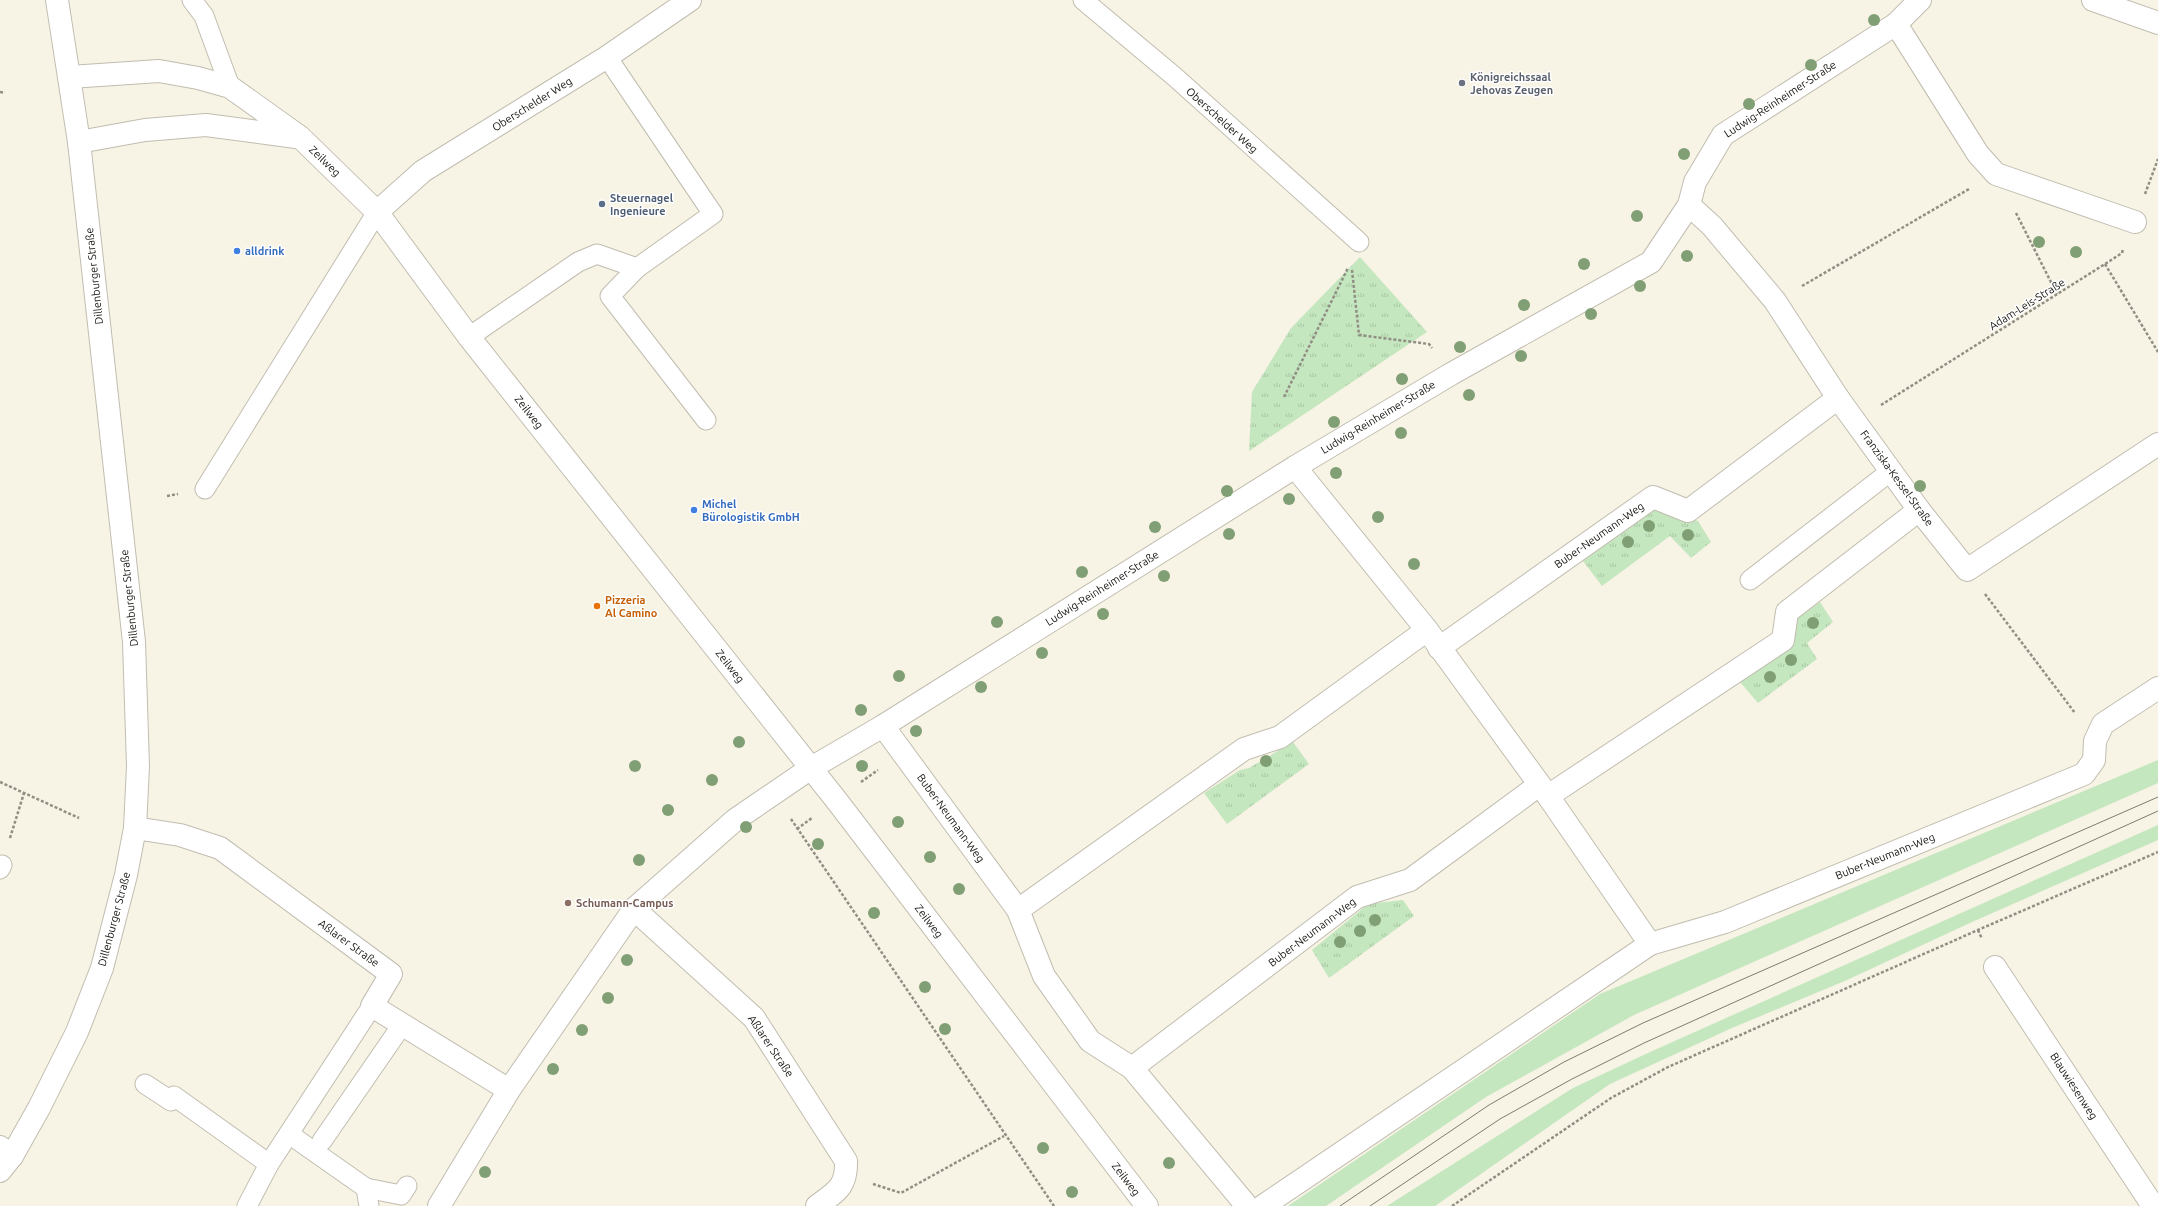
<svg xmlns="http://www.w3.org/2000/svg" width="2158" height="1206" viewBox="0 0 2158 1206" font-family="Ubuntu,sans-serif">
	<defs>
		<pattern id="park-tufts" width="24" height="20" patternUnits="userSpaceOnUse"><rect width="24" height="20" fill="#c5e7bf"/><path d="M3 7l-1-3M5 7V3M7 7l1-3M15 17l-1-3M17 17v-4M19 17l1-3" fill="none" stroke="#a8c5a3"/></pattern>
	</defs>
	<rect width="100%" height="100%" fill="#f7f3e5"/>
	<g fill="#c5e7bf">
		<polygon points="2158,760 2158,783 1634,1015 1486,1097 1326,1206 1288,1206 1600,994"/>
		<polygon points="2158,825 2158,840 1972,922 1847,980 1732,1028 1610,1084 1435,1206 1387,1206 1573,1088 1650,1052"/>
	</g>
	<g fill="url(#park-tufts)">
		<polygon points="1360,257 1427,332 1249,451 1252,392 1291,328"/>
		<polygon points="1656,504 1698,521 1711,542 1691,558 1670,536 1602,586 1583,561"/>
		<polygon points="1820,602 1833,622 1807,643 1817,659 1758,703 1740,682 1794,620"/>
		<polygon points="1293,742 1309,764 1227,824 1204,793 1240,770 1249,768"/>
		<polygon points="1403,900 1414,916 1329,978 1312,950 1368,904"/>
	</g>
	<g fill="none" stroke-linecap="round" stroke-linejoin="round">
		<g stroke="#c1bdb0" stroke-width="21">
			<g id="lane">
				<polyline points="192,0 204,16 230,87"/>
				<polyline points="1083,0 1175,77 1359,242"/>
				<polyline points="607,57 713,214 637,268 610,296 706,420"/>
				<polyline points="469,337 578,262 597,254 637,268"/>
				<polyline points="205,489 377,212"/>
				<polyline points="1750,580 1891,471"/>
				<polyline points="0,869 2,865"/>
				<polyline points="145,1084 171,1101 174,1096 269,1164"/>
				<polyline points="289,1134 366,1188 369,1206"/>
				<polyline points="322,1141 402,1025"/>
				<polyline points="366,1188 401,1195 407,1186"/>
				<polyline points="247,1206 269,1164 372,1006"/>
			</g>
		</g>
		<g stroke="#c1bdb0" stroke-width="24">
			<g id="street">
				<polyline points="2093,0 2158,23"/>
				<polyline points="1896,24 1978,154 1996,174 2135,222"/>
				<polyline points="70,77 159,71 198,78 230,87 300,137 377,212 469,337 837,801 1147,1206"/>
				<polyline points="79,142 145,130 206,125 296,137"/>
				<polyline points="1689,205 1712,226 1775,301 1838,398 1919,510 1967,570 2158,444"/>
				<polyline points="377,212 423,171 607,57 690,0"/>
				<polyline points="1295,467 1427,630 1548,796 1650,944"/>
				<polyline points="1439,648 1653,497 1688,511 1838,398"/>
				<polyline points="883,726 1018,910 1044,976 1090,1041 1132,1068 1247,1206"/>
				<polyline points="1548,796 1783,640 1787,612 1919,510"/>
				<polyline points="135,828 180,835 220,848 391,974 372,1006 509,1090"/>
				<path d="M634,909L754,1018L846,1161C847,1187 836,1192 817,1206"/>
				<polyline points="1018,910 1244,749 1280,737 1427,630"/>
				<polyline points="1995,967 2153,1206"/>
				<polyline points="1132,1068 1357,897 1410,880 1539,785"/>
				<polyline points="0,1147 12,1156"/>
				<polyline points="439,1206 509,1090 634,909 735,820 811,768 883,726 1295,467 1451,374 1651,262 1689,205 1695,182 1723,135 1896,24 1920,0"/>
				<polyline points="1263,1206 1650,944 1725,922 2084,774 2094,760 2095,741 2103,724 2158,688"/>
			</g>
		</g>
		<g stroke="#c1bdb0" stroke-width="24">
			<polyline id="primary" points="0,1171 12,1156 39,1108 77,1032 102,968 126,875 135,828 138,766 134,642 79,142 57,0"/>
		</g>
		<g stroke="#918e84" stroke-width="2.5" stroke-dasharray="3 2" stroke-linecap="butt">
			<polyline points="0,92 5,93"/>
			<polyline points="2145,194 2158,159"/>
			<polyline points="2016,213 2057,294"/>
			<polyline points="2105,264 2158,352"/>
			<polyline points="1352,270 1359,335 1429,344 1432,348"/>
			<polyline points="1802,286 1969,189"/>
			<polyline points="1284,397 1348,268"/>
			<polyline points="1881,405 2105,264 2122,253 2123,249"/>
			<polyline points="167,496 178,494"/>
			<polyline points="1985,594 2075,713"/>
			<polyline points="0,782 79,818"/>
			<polyline points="861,782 878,770"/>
			<polyline points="791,819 1054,1206"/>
			<polyline points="797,829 812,818"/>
			<polyline points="10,838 24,793"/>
			<polyline points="1978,930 1982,939"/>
			<polyline points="873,1184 901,1193 1004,1136"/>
			<polyline points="1452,1206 1611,1098 1668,1067 1978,930 2158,852"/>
		</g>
		<use href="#lane" stroke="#fff" stroke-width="19"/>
		<use href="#street" stroke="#fff" stroke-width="22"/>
		<use href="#primary" stroke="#fff" stroke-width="22"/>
		<g stroke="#7e7c72" stroke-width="1">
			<polyline points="1340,1206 1489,1105 1564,1062 1643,1023 2158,797"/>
			<polyline points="1370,1206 1500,1119 1572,1079 1644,1043 2158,811"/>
		</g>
	</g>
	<g fill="#819f74">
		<circle cx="1874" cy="20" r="6"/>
		<circle cx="1811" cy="65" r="6"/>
		<circle cx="1749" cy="104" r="6"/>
		<circle cx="1684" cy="154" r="6"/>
		<circle cx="1637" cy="216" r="6"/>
		<circle cx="2039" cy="242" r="6"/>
		<circle cx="2076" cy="252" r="6"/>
		<circle cx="1687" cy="256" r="6"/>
		<circle cx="1584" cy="264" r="6"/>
		<circle cx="1640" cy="286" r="6"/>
		<circle cx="1524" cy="305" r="6"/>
		<circle cx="1591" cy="314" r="6"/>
		<circle cx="1460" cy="347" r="6"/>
		<circle cx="1521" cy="356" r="6"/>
		<circle cx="1402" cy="379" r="6"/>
		<circle cx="1469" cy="395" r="6"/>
		<circle cx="1334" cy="422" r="6"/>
		<circle cx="1401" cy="433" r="6"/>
		<circle cx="1336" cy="473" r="6"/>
		<circle cx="1920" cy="486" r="6"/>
		<circle cx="1227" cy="491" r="6"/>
		<circle cx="1289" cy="499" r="6"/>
		<circle cx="1378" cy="517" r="6"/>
		<circle cx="1649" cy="526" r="6"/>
		<circle cx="1155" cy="527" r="6"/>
		<circle cx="1229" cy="534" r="6"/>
		<circle cx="1688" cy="535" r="6"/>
		<circle cx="1628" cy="542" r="6"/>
		<circle cx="1414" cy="564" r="6"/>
		<circle cx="1082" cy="572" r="6"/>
		<circle cx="1164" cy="576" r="6"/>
		<circle cx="1103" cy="614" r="6"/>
		<circle cx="997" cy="622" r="6"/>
		<circle cx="1813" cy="623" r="6"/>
		<circle cx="1042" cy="653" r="6"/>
		<circle cx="1791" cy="660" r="6"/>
		<circle cx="899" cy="676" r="6"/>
		<circle cx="1770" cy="677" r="6"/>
		<circle cx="981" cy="687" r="6"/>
		<circle cx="861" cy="710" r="6"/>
		<circle cx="916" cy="731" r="6"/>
		<circle cx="739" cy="742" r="6"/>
		<circle cx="1266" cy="761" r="6"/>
		<circle cx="635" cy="766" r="6"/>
		<circle cx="862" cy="766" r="6"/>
		<circle cx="712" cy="780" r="6"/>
		<circle cx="668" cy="810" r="6"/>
		<circle cx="898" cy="822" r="6"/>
		<circle cx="746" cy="827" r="6"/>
		<circle cx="818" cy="844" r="6"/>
		<circle cx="930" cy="857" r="6"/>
		<circle cx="639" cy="860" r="6"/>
		<circle cx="959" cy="889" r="6"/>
		<circle cx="874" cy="913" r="6"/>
		<circle cx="1375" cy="920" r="6"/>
		<circle cx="1360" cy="931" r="6"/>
		<circle cx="1340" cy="942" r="6"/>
		<circle cx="627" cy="960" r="6"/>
		<circle cx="925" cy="987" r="6"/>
		<circle cx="608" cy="998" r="6"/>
		<circle cx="945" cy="1029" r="6"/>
		<circle cx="582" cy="1030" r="6"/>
		<circle cx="553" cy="1069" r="6"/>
		<circle cx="1043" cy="1148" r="6"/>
		<circle cx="1169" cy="1163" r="6"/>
		<circle cx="485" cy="1172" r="6"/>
		<circle cx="1072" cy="1192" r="6"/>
	</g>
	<circle fill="#6b7280" stroke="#fff" stroke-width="1.5" cx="1462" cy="83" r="4"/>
	<circle fill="#5c6f8a" stroke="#fff" stroke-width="1.5" cx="602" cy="204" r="4"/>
	<g fill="#3f7fe0" stroke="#fff" stroke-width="1.5">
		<circle cx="237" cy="251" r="4"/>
		<circle cx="694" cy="510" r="4"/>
	</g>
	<circle fill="#e8710a" stroke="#fff" stroke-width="1.5" cx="597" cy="606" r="4"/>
	<circle fill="#8d6e63" stroke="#fff" stroke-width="1.5" cx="568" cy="903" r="4"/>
	<g text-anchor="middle" stroke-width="3" stroke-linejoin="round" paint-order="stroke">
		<g font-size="11" font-weight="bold" fill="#5b616d" stroke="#fff" text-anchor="start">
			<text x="1470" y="81">Königreichssaal<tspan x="1470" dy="13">Jehovas Zeugen</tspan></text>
		</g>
		<g font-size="11" fill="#15140f" stroke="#fff">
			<text transform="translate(1780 99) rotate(-33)" y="4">Ludwig-Reinheimer-Straße</text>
			<text transform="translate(532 104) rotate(-32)" y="4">Oberschelder Weg</text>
			<text transform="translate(1222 120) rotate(42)" y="4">Oberschelder Weg</text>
			<text transform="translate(325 161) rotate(44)" y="4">Zeilweg</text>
			<text transform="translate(94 276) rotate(-96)" y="4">Dillenburger Straße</text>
			<text transform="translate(2027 304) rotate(-32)" y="4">Adam-Leis-Straße</text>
			<text transform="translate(529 412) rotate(52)" y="4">Zeilweg</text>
			<text transform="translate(1378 417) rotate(-31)" y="4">Ludwig-Reinheimer-Straße</text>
			<text transform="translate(1897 478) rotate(54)" y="4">Franziska-Kessel-Straße</text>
			<text transform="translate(1599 535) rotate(-35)" y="4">Buber-Neumann-Weg</text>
			<text transform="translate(1102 588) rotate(-32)" y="4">Ludwig-Reinheimer-Straße</text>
			<text transform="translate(129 598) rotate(-96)" y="4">Dillenburger Straße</text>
			<text transform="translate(730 666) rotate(52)" y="4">Zeilweg</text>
			<text transform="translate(951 818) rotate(54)" y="4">Buber-Neumann-Weg</text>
			<text transform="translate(1885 856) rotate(-22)" y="4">Buber-Neumann-Weg</text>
			<text transform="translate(114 919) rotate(-75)" y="4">Dillenburger Straße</text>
			<text transform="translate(929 921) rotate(53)" y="4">Zeilweg</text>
			<text transform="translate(1312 932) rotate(-37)" y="4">Buber-Neumann-Weg</text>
			<text transform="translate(349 943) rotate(36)" y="4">Aßlarer Straße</text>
			<text transform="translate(771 1046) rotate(56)" y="4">Aßlarer Straße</text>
			<text transform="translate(2074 1086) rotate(57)" y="4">Blauwiesenweg</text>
			<text transform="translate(1126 1179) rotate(53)" y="4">Zeilweg</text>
		</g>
		<g font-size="11" font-weight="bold" fill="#4e5e75" stroke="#fff" text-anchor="start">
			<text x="610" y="202">Steuernagel<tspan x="610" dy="13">Ingenieure</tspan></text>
		</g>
		<g font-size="11" font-weight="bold" fill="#366cbe" stroke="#fff" text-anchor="start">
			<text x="245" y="255">alldrink</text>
			<text x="702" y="508">Michel<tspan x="702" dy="13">Bürologistik GmbH</tspan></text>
		</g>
		<g font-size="11" font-weight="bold" fill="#c56008" stroke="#fff" text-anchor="start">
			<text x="605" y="604">Pizzeria<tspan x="605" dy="13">Al Camino</tspan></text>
		</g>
		<g font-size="11" font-weight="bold" fill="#785e54" stroke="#fff" text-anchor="start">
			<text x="576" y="907">Schumann-Campus</text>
		</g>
	</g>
</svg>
